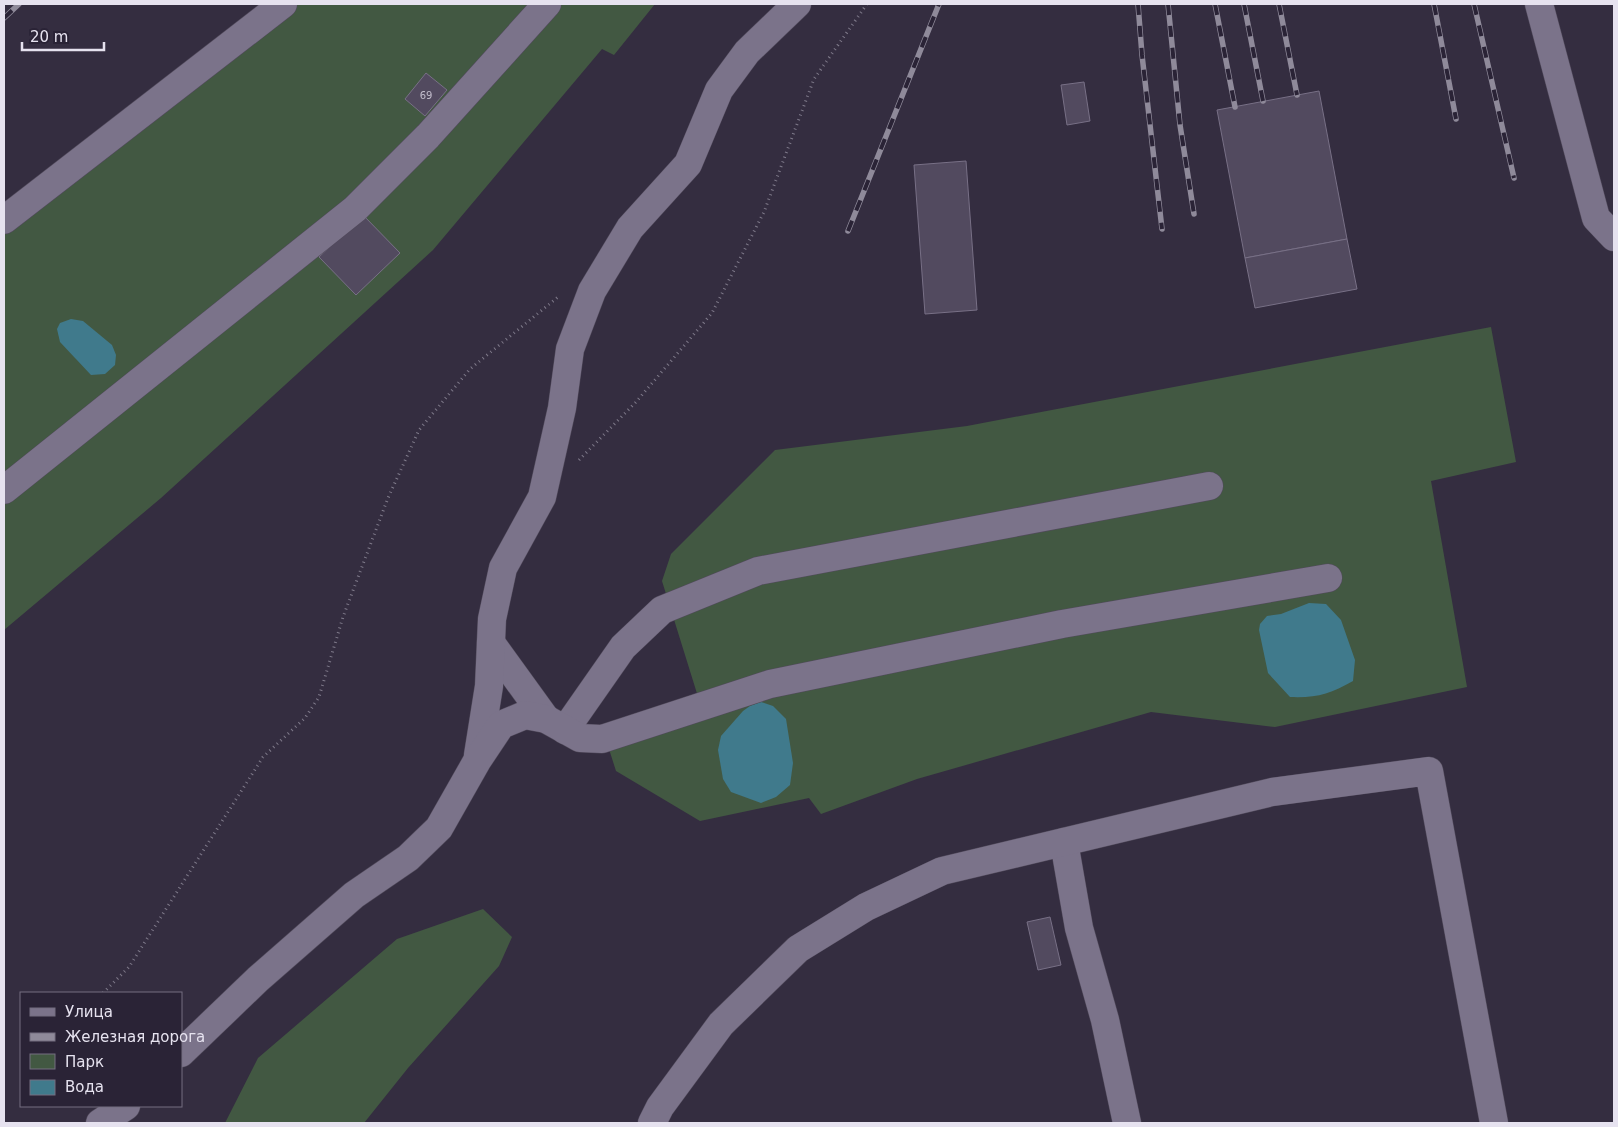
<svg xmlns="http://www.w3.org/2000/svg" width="1618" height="1127" viewBox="0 0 1618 1127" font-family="'DejaVu Sans',sans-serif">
	<rect width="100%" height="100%" fill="#342d40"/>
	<g fill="#425842">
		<polygon points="261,4 655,4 614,55 602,49 433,250 161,498 4,630 4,210"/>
		<polygon points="1491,327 1516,462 1431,481 1467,687 1275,727 1151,712 917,779 821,814 809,798 700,821 616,771 609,749 704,716 662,581 671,554 775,450 967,426"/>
		<polygon points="483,909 512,937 499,966 408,1068 364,1123 225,1123 258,1058 397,939"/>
	</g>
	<g fill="#407a8c">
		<polygon points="71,319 83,321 112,345 116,355 115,365 105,374 91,375 60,342 57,329 60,323"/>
		<path d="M1309,603L1326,604L1341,620L1355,660L1353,681C1330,694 1317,698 1290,697L1268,673L1259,630L1260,624L1267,616L1281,614Z"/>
		<polygon points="761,702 773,706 786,719 793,763 790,785 776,797 761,803 731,792 723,779 718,750 721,736 743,711 750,706"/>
	</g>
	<g fill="#524a5f" stroke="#787086">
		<polygon points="426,73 447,90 425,116 405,99"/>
		<polygon points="1084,82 1090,121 1067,125 1061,85"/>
		<polygon points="1319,91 1347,239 1245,258 1217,110"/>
		<polygon points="966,161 977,310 925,314 914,165"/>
		<polygon points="363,215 400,253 356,295 319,257"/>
		<polygon points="1347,239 1357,289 1255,308 1245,258"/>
		<polygon points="1050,917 1061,965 1038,970 1027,922"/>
	</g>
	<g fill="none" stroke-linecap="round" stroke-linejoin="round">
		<g stroke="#514a5b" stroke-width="29">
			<g id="minor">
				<polyline points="1539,4 1596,218 1614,237"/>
				<polyline points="4,220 283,4"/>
				<polyline points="4,490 355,209 428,136 547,4"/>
				<polyline points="491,643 546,719"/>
				<polyline points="565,730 623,647 662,610 758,571 1209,486"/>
				<polyline points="478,755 489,686 492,619 503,568 542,497 562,408 570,349 592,291 630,228 688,164 719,90 747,52 797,4"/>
				<polyline points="1064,842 1079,928 1105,1020 1127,1123"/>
				<polyline points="181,1053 258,979 354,895 408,858 439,828 477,761 501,725 525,715 546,719 580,738 602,739 770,684 1062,624 1328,578"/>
				<polyline points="100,1123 126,1106"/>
				<polyline points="652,1123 660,1107 721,1024 798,949 866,907 942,871 1272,792 1429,771 1494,1123"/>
			</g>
		</g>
		<g stroke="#7f7a8a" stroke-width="3" stroke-dasharray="1 4" stroke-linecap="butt">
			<polyline points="579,460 636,402 712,313 764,212 814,79 867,4"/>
			<polyline points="103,993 129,967 263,757 305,718 319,697 343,617 388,498 419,430 470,369 558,297"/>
		</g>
		<use href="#minor" stroke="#7b738a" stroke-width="28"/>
		<g stroke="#8f8a9a" stroke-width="5.5">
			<g id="rail">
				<polyline points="1138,4 1142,55 1162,229"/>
				<polyline points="1168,4 1180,125 1194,214"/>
				<polyline points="1215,4 1235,107"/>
				<polyline points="1244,4 1263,101"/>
				<polyline points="1279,4 1297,95"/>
				<polyline points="1434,4 1456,119"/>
				<polyline points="1474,4 1514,178"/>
				<polyline points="4,18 19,4"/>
				<polyline points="848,231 939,4"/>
			</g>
		</g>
		<use href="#rail" stroke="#2a2336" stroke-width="4" stroke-dasharray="11" stroke-linecap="butt"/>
	</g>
	<g text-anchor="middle" stroke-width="4" stroke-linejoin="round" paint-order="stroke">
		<g font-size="10" fill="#c1bccb">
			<text x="426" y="99">69</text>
		</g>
	</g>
	<rect width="1618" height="1127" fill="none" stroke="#e6e2ef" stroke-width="10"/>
	<rect x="20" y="992" width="162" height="115" fill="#2a2336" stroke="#756f80"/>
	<rect x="30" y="1008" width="25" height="8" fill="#7b738a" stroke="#756f80"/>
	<text x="65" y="1017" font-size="15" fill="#e6e2ef">Улица</text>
	<rect x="30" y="1033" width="25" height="8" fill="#8f8a9a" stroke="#756f80"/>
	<text x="65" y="1042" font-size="15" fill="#e6e2ef">Железная дорога</text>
	<rect x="30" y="1054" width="25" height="15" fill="#425842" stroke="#756f80"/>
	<text x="65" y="1067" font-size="15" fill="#e6e2ef">Парк</text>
	<rect x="30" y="1080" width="25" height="15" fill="#407a8c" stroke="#756f80"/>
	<text x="65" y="1092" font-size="15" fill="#e6e2ef">Вода</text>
	<path d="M22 42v8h82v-8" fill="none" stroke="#e6e2ef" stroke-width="2.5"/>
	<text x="30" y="42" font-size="15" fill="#e6e2ef" stroke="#2a2336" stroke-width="4" paint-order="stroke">20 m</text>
</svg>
